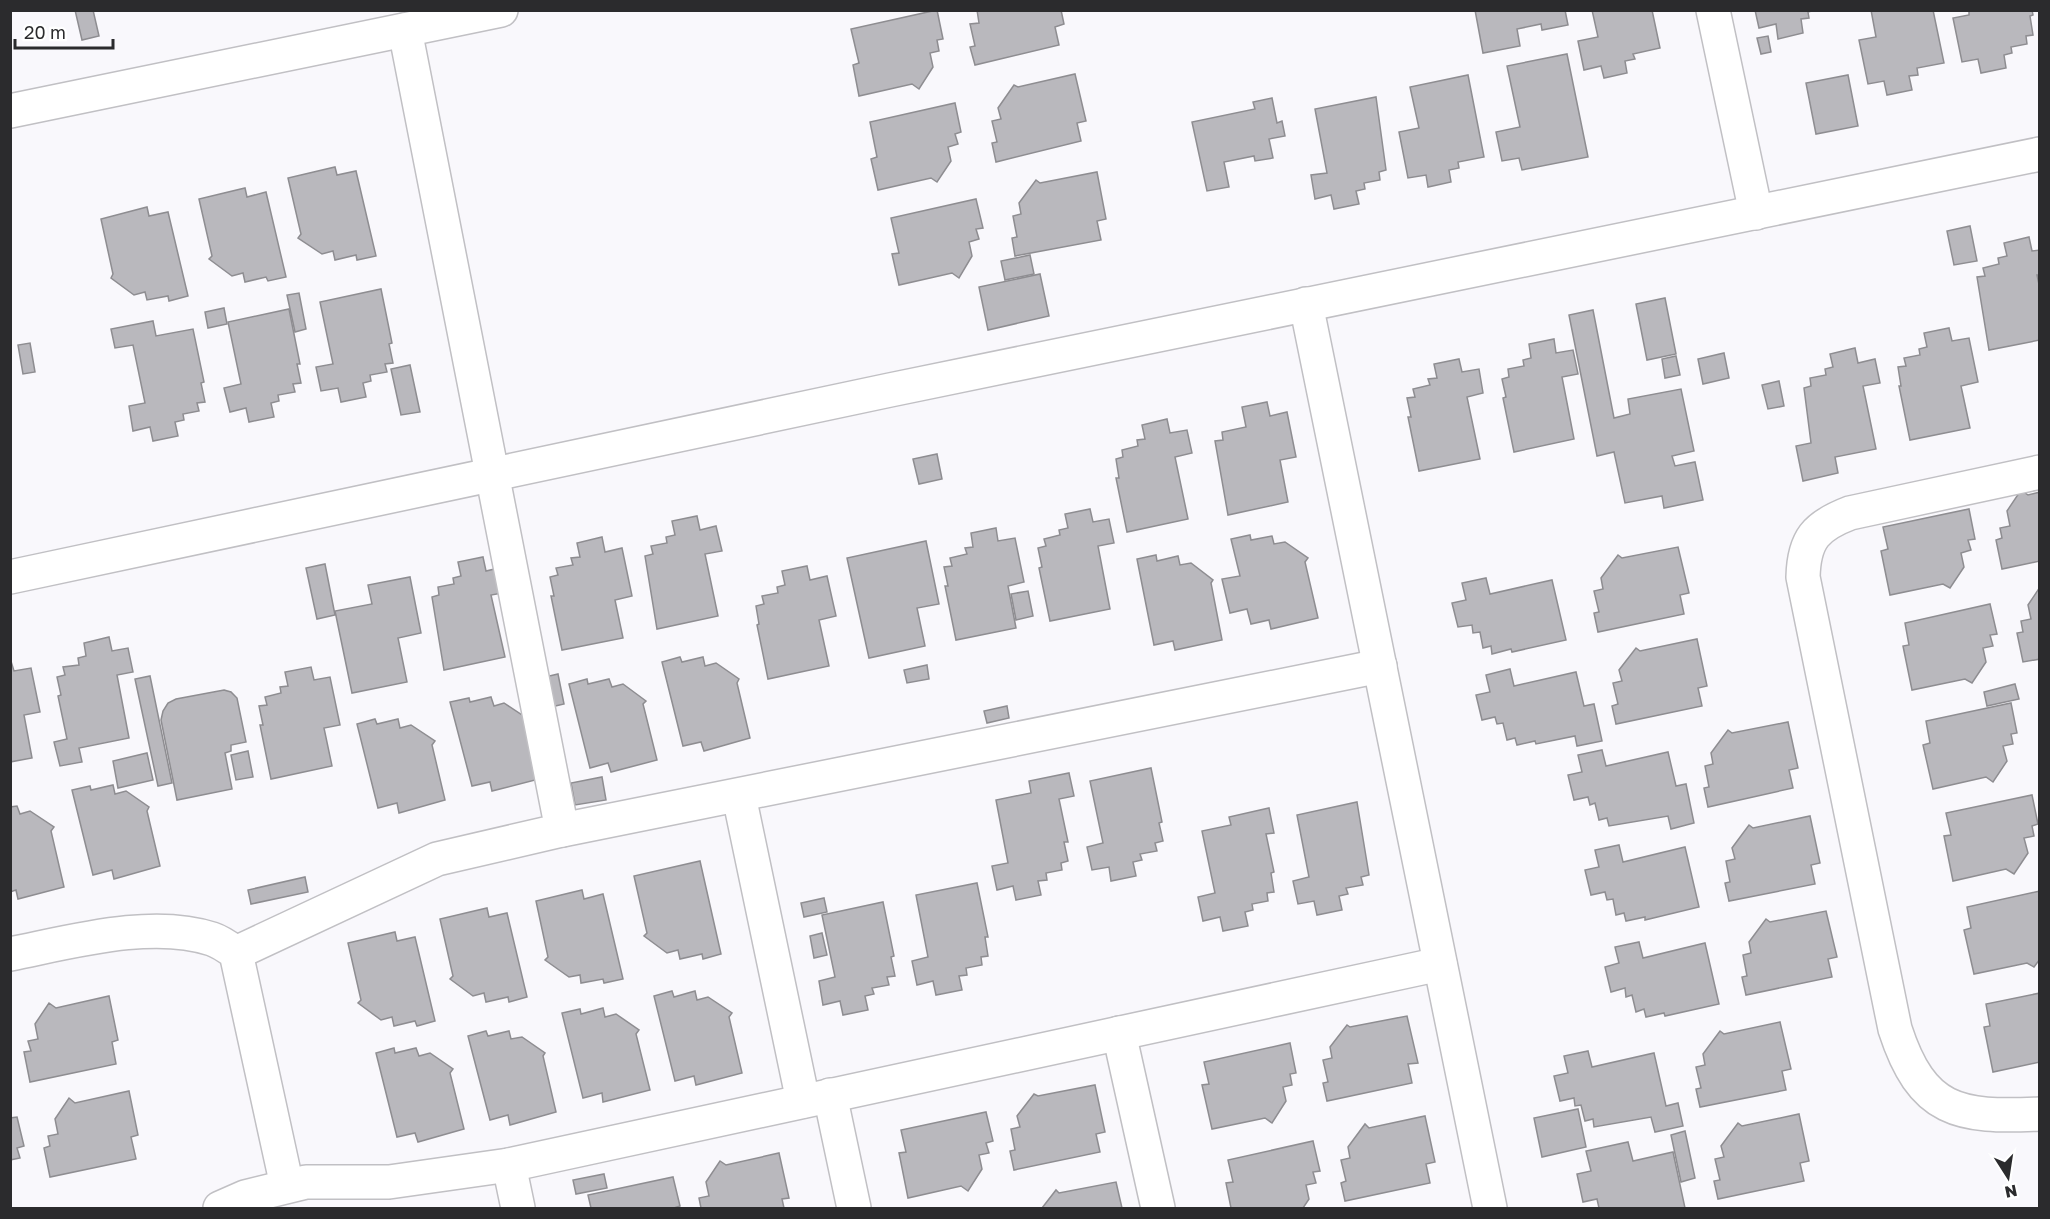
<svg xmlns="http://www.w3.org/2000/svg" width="2050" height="1219" viewBox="0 0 2050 1219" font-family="'Golos Text',sans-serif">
	<rect width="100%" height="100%" fill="#f9f8fc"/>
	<g fill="#b9b8bd" stroke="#8e8d91" stroke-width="1.5">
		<polygon points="75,10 93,10 99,36 82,40"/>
		<polygon points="937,10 943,39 937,40 939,51 930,53 933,67 919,89 912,84 859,96 853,65 859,63 851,29"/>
		<polygon points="1061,10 1064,24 1055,27 1059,45 975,65 970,47 975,46 970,24 979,23 977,10"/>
		<polygon points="1475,10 1565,10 1568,25 1542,30 1541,24 1517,29 1520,46 1483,53"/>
		<polygon points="1592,10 1652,10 1660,48 1633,54 1635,59 1625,61 1627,73 1604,78 1601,66 1584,70 1578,41 1598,37"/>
		<polygon points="1755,10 1815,10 1808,12 1809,18 1801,19 1803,33 1778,39 1776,24 1759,28"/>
		<polygon points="1871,10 1933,10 1944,63 1917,68 1918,75 1909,76 1912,90 1887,95 1884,81 1868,84 1859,40 1876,37"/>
		<polygon points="1969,10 2032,10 2033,15 2030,16 2033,35 2026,36 2027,44 2011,47 2012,53 2004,55 2006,68 1981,73 1978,59 1962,62 1953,18 1969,15"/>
		<polygon points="1768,36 1771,52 1761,54 1757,38"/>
		<polygon points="1567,54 1588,157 1522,170 1519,158 1502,161 1496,132 1520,127 1507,66"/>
		<polygon points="1075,74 1086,121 1077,123 1081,141 996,162 992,143 997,142 992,121 1001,119 998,108 1014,85 1018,87"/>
		<polygon points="1468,75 1484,157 1458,162 1459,168 1449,170 1451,182 1428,187 1426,175 1408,178 1399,132 1419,128 1410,87"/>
		<polygon points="1848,75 1858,126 1816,134 1806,83"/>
		<polygon points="1376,97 1386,170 1379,172 1380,180 1364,183 1365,189 1356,191 1359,204 1334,209 1331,195 1315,199 1311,175 1327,173 1315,109"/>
		<polygon points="1272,98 1277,123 1282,121 1285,136 1269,139 1273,158 1255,161 1254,156 1224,162 1229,187 1207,191 1192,122 1255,109 1253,102"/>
		<polygon points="955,103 961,132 955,134 958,144 948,147 951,161 937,182 931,178 878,190 871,159 877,157 870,122"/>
		<polygon points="335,167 337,175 356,171 376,256 357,260 356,255 335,260 333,251 322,254 298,238 301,234 288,178"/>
		<polygon points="1097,172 1106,219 1097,221 1101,240 1015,256 1012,238 1017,237 1013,216 1021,214 1019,203 1036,180 1040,183"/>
		<polygon points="245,188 247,197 266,192 286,277 268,281 266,277 245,282 243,273 232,276 209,259 212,256 199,199"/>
		<polygon points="976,199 983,228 976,229 979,239 969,242 972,256 959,278 952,273 899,285 892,254 899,253 891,218"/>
		<polygon points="147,207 149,216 168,212 188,296 169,301 168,296 147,300 145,292 134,295 111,278 113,274 101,219"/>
		<polygon points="1970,226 1977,261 1954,265 1947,231"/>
		<polygon points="2029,237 2032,251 2040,250 2040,275 2037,275 2040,289 2040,340 1989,350 1977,277 1985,276 1983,268 1999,264 1998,258 2007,256 2004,243"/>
		<polygon points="1030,255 1034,274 1005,280 1001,261"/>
		<polygon points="1040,274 1049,316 988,330 979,287"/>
		<polygon points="381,289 392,343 389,344 393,363 385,364 387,372 370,375 371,381 363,383 366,397 341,402 338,388 321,391 316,367 333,364 320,302"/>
		<polygon points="299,293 306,329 295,332 287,295"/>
		<polygon points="1665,298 1676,354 1647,360 1636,304"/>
		<polygon points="224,308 227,324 208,328 205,312"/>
		<polygon points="289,309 300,364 297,364 301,383 293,384 295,392 278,395 279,401 271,403 274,417 249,422 246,408 230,412 224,388 241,384 228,322"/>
		<polygon points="1593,310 1614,418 1630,414 1628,399 1681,389 1694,451 1672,456 1675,466 1695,462 1703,500 1664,508 1662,496 1625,503 1614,452 1597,456 1569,315"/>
		<polygon points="153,321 156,336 193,329 204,382 201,383 205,402 197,403 199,411 183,414 184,420 175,422 178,436 153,441 150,427 133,431 129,406 145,403 133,345 115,348 111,329"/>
		<polygon points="1949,328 1952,341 1969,338 1978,382 1961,386 1970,428 1910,440 1899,386 1901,386 1898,367 1906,366 1904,358 1920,355 1919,349 1927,347 1924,333"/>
		<polygon points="1554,339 1556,353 1573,350 1578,374 1562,377 1574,439 1514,452 1503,398 1506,397 1502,379 1509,377 1508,369 1524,366 1523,360 1531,358 1529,344"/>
		<polygon points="30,343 35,372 23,374 18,345"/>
		<polygon points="1855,348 1858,363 1875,359 1880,383 1863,386 1876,449 1835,457 1838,473 1803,481 1796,446 1811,443 1804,388 1811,386 1810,378 1826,375 1825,369 1833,367 1830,354"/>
		<polygon points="1724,353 1729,378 1703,384 1698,359"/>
		<polygon points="1676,356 1680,375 1665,378 1662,359"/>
		<polygon points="1459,359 1462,372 1479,369 1483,393 1467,397 1480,459 1419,471 1408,417 1411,417 1407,398 1415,397 1413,389 1430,385 1428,379 1437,378 1434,364"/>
		<polygon points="410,365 420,412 401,415 391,369"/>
		<polygon points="1779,381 1784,406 1768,409 1762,385"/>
		<polygon points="1267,402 1270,416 1287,412 1296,457 1280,460 1288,502 1228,515 1215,441 1223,440 1222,432 1246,427 1242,407"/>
		<polygon points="1167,419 1170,433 1187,430 1192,453 1175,457 1188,519 1127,532 1116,478 1119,478 1116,459 1123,457 1122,450 1138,446 1137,440 1145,439 1142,425"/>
		<polygon points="937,454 942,479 919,484 913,459"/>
		<polygon points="2021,490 2028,495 2040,492 2040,561 2002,569 1996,540 2002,538 2000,528 2010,526 2007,511"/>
		<polygon points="1090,509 1093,522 1109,519 1114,543 1098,546 1110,609 1050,621 1039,568 1042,567 1038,548 1046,546 1044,539 1060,535 1059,530 1068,528 1065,514"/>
		<polygon points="1969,509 1975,539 1968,540 1971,550 1961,553 1964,567 1950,588 1943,584 1890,595 1881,551 1888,549 1883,527"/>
		<polygon points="697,516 700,530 716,526 722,551 705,554 718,616 657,629 645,556 653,554 651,546 667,543 666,537 675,535 672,521"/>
		<polygon points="996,528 998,541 1015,538 1024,582 1008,586 1016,628 956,640 945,586 948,586 944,567 952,566 950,558 967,554 965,548 973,547 971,533"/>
		<polygon points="1250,535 1251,540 1272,536 1274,544 1285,542 1308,558 1305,562 1318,618 1271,629 1269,620 1251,624 1247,609 1230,613 1222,579 1240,576 1231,539"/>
		<polygon points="602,537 605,552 622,548 632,596 615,600 623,638 562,650 551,596 554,596 550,577 558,575 556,568 573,565 571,558 580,557 577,543"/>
		<polygon points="926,541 939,604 917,608 925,646 869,658 847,558"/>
		<polygon points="1678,547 1689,593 1680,595 1684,614 1598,632 1594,613 1599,612 1594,591 1603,589 1601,578 1618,555 1622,558"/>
		<polygon points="1156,555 1157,561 1178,556 1180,565 1191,563 1213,580 1211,583 1222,640 1175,650 1173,641 1154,645 1137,559"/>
		<polygon points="483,557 486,571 503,567 508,592 491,595 505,657 444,670 432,597 439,595 438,587 454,584 453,578 461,576 458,562"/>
		<polygon points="325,564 335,615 317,619 306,568"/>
		<polygon points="807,566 810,580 827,576 836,616 819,620 829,666 768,679 757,625 759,624 756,606 764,604 762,596 778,593 777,587 785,585 782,571"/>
		<polygon points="410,577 421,633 398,638 407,682 352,693 335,611 372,604 368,585"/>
		<polygon points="1486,578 1490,594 1552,580 1566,640 1512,652 1511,649 1492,654 1491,646 1483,648 1480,632 1473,633 1472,625 1458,627 1452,603 1466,600 1462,583"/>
		<polygon points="2040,587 2040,659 2023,662 2017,633 2023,632 2021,621 2031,619 2028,605"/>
		<polygon points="1028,591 1033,616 1016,620 1011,594"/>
		<polygon points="1990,604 1997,634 1990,635 1993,646 1983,648 1986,662 1972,683 1965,679 1912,690 1903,646 1909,645 1905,623"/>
		<polygon points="109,637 112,651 128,648 133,672 117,675 129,738 79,748 82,762 60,766 54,742 67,739 58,696 61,695 57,677 65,675 63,667 79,665 78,658 86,656 84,643"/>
		<polygon points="1697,639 1707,686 1698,688 1702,706 1616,724 1612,706 1618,704 1613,683 1622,681 1619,670 1636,648 1640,651"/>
		<polygon points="680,657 682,662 703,657 705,666 716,663 739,679 737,683 750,738 704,751 701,742 683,746 662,662"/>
		<polygon points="10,658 14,671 31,668 40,712 24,715 32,758 10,762"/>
		<polygon points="927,665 929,679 907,683 904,670"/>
		<polygon points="311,667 314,680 330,677 340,725 324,728 332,766 271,779 260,725 263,725 259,706 267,705 265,697 281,693 280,687 288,686 285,672"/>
		<polygon points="1510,669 1514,686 1576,672 1584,706 1594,704 1602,741 1577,746 1575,736 1536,744 1535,741 1517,745 1515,738 1507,740 1503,723 1497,724 1495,717 1482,720 1476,695 1490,692 1486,675"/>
		<polygon points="558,674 564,704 551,707 545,677"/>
		<polygon points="150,676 172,783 158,786 135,679"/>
		<polygon points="587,679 588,684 609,679 612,687 623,684 646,701 643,704 657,760 611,772 608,763 590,768 569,684"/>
		<polygon points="2015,684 2019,699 1987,706 1984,692"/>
		<polygon points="224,690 231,692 237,698 246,742 231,745 231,751 225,753 232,789 177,800 161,720 163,711 168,703 176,699"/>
		<polygon points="491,697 494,706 504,703 528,719 539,779 492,791 490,782 472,786 450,702 469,698 470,702"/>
		<polygon points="2011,703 2017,733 2011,734 2013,744 2003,746 2007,761 1993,782 1986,777 1933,789 1923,745 1930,743 1926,721"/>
		<polygon points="1007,706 1009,718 987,723 984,711"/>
		<polygon points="375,719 377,724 398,719 400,728 411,725 435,741 432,745 445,800 399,813 397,803 378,808 357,724"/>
		<polygon points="1788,722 1798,768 1789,770 1793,788 1708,807 1704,788 1709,787 1705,766 1713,764 1711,753 1728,730 1732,733"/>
		<polygon points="1602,750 1606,766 1668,752 1676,786 1686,784 1694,823 1671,829 1668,816 1609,826 1607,818 1599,820 1595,803 1590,805 1588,797 1574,800 1568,775 1582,772 1578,755"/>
		<polygon points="248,751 253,777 236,780 231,755"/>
		<polygon points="147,753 153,780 118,788 113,761"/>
		<polygon points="1151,768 1162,822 1159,823 1163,841 1155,843 1157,851 1140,854 1142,860 1133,862 1136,876 1111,881 1109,867 1092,870 1087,847 1103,843 1090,781"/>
		<polygon points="1069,773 1074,796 1059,799 1068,842 1064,842 1068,861 1061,863 1062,870 1046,873 1047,880 1038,881 1041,895 1016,900 1013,886 997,890 992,866 1008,863 996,800 1031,793 1029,781"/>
		<polygon points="602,777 606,800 575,805 571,783"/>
		<polygon points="113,785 115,794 126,791 149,807 147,811 160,866 114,879 112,870 93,875 72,790 90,786 91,790"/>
		<polygon points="2032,795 2038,824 2032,826 2034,836 2024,838 2028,853 2014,874 2006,869 1953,881 1944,836 1951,835 1946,813"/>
		<polygon points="1357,802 1369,875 1361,877 1363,885 1346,888 1348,894 1339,896 1342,910 1317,915 1314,901 1298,904 1293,881 1309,877 1297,815"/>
		<polygon points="17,806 20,814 30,811 54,827 51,831 64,887 18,899 16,890 10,892 10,807"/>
		<polygon points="1269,808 1274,833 1266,834 1274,872 1271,873 1274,892 1267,893 1268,901 1252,904 1253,910 1245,912 1248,926 1223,931 1220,917 1203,921 1198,897 1215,893 1202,831 1231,825 1229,817"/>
		<polygon points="1810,816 1820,863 1811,865 1815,884 1729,901 1725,883 1730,882 1726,861 1735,859 1732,848 1749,825 1753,828"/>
		<polygon points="1619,845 1623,862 1685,847 1699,907 1645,920 1645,917 1626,921 1624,913 1616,915 1613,899 1607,900 1605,892 1591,895 1585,870 1599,867 1595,850"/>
		<polygon points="700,861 721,954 703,959 702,954 680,959 678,950 667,953 644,936 647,933 634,876"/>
		<polygon points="305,877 308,892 251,904 248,890"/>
		<polygon points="977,883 988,937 985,937 988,956 981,957 982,965 966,968 967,975 959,976 962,990 936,995 933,981 917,985 912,961 928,957 916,895"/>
		<polygon points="582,890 584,899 603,894 623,979 604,983 603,979 581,983 580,975 569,977 545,960 548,957 536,901"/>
		<polygon points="2040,891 2040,959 2034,967 2027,963 1974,974 1964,930 1971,928 1967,907"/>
		<polygon points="824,898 827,912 804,917 801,903"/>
		<polygon points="883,902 894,956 891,957 895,976 887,977 889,985 872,988 874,994 865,996 868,1010 843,1015 840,1001 823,1005 819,981 835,977 822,915"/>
		<polygon points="487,908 489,917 507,913 527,997 509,1002 508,997 486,1002 484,993 473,996 450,979 453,976 440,919"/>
		<polygon points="1826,911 1837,957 1828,959 1832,977 1746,995 1742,977 1747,976 1743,955 1751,953 1749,942 1766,919 1770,922"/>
		<polygon points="395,932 397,941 415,937 435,1021 417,1026 415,1021 394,1026 392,1017 381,1020 358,1003 361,1000 348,943"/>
		<polygon points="822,933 827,955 814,958 810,936"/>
		<polygon points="1639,942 1643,958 1705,943 1719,1004 1665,1016 1664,1013 1646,1017 1644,1009 1636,1012 1632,995 1626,997 1625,988 1611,992 1605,967 1619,963 1615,947"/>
		<polygon points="672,991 674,997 695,991 697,1000 708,997 732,1013 729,1017 742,1073 696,1085 694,1076 675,1081 654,996"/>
		<polygon points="2040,993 2040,1062 1993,1072 1984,1027 1990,1026 1986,1004"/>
		<polygon points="109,996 118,1040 112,1042 116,1064 30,1082 24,1052 31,1051 28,1041 38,1039 35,1024 49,1003 56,1008"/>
		<polygon points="603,1008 605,1017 616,1014 639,1030 636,1034 650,1090 603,1102 602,1093 583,1098 562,1013 580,1009 581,1014"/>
		<polygon points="1407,1016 1418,1063 1408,1064 1412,1083 1327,1101 1323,1083 1328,1082 1323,1060 1332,1058 1330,1047 1347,1025 1350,1027"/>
		<polygon points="1780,1022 1791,1069 1782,1071 1786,1090 1700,1107 1696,1089 1701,1088 1696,1067 1705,1065 1703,1054 1720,1031 1724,1034"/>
		<polygon points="486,1031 488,1036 509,1031 511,1039 522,1037 545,1053 543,1056 556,1112 510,1125 508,1115 490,1120 468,1036"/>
		<polygon points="1290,1043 1296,1073 1290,1074 1292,1085 1283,1087 1286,1101 1272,1123 1265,1118 1212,1129 1202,1085 1209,1084 1204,1062"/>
		<polygon points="394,1048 395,1053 416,1048 419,1056 430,1053 453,1069 450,1073 464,1129 418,1142 415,1133 397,1137 376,1053"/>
		<polygon points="1588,1051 1592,1067 1654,1053 1666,1106 1678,1103 1683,1126 1655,1132 1651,1117 1594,1127 1593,1119 1585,1121 1581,1105 1575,1106 1574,1098 1560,1101 1554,1076 1568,1073 1564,1056"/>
		<polygon points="1095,1085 1105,1132 1096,1134 1100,1152 1014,1170 1010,1151 1015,1150 1011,1129 1020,1127 1017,1116 1034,1094 1038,1096"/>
		<polygon points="129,1091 138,1135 131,1137 136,1159 50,1177 44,1148 50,1146 48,1136 58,1134 55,1119 69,1098 75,1103"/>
		<polygon points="1578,1109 1586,1147 1542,1157 1534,1118"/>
		<polygon points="986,1112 993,1141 986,1143 989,1153 979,1155 982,1169 968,1191 961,1186 908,1198 899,1153 906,1152 901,1130"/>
		<polygon points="1799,1114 1809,1161 1800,1163 1804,1181 1718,1199 1714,1181 1720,1180 1715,1159 1724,1157 1721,1146 1738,1123 1742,1126"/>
		<polygon points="1425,1116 1435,1162 1426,1164 1430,1183 1345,1201 1341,1183 1346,1181 1341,1160 1350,1158 1348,1147 1365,1124 1369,1128"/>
		<polygon points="17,1117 24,1146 17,1148 20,1158 10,1160 10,1118"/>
		<polygon points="1685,1131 1695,1178 1681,1182 1671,1135"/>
		<polygon points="1313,1141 1320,1171 1313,1172 1316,1183 1306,1185 1309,1199 1303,1208 1231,1208 1226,1183 1233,1182 1228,1160"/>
		<polygon points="1628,1142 1633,1161 1673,1152 1685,1208 1599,1208 1597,1199 1583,1202 1577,1174 1591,1171 1586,1151"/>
		<polygon points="779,1153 789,1198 782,1199 784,1208 701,1208 699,1198 709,1196 706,1182 720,1161 726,1165"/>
		<polygon points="604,1174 607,1188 576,1194 573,1180"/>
		<polygon points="673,1177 680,1206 674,1208 591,1208 588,1195"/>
		<polygon points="1116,1182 1122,1208 1042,1208 1056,1190 1059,1193"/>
	</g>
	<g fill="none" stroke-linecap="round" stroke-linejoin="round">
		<g stroke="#c1c0c4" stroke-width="36">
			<g id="minor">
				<polyline points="1713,10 1756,213"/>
				<polyline points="10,111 501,10"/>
				<polyline points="1306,304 1490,1208"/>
				<path d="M2040,472L1850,513C1816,526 1804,539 1803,577L1895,1029C1922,1112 1958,1118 2040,1114"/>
				<polyline points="10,577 890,390 2040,154"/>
				<polyline points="739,796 803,1101"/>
				<polyline points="562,830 1380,666"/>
				<polyline points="236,953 437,859 562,830 405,30"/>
				<path d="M10,954C71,942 152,919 212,939C221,942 229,948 236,953L287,1186"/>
				<polyline points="1119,1033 1158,1208"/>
				<polyline points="830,1095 854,1208"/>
				<polyline points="509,1165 518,1208"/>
				<polyline points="220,1208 245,1197 306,1182 389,1182 509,1165 1440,964"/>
			</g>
		</g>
		<use href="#minor" stroke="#fff" stroke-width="33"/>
	</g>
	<rect width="2050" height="1219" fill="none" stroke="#2b2b2d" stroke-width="24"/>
	<g transform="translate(2008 1177) rotate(168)" stroke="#ffffff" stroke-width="4.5" paint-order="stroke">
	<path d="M0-4.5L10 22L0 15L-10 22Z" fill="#2b2b2d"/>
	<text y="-9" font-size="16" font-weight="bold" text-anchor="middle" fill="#2b2b2d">N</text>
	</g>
	<path d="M15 39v9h98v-9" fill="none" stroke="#2b2b2d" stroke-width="3"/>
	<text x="24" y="39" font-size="18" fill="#2b2b2d" stroke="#ffffff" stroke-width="4.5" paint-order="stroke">20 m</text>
</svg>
